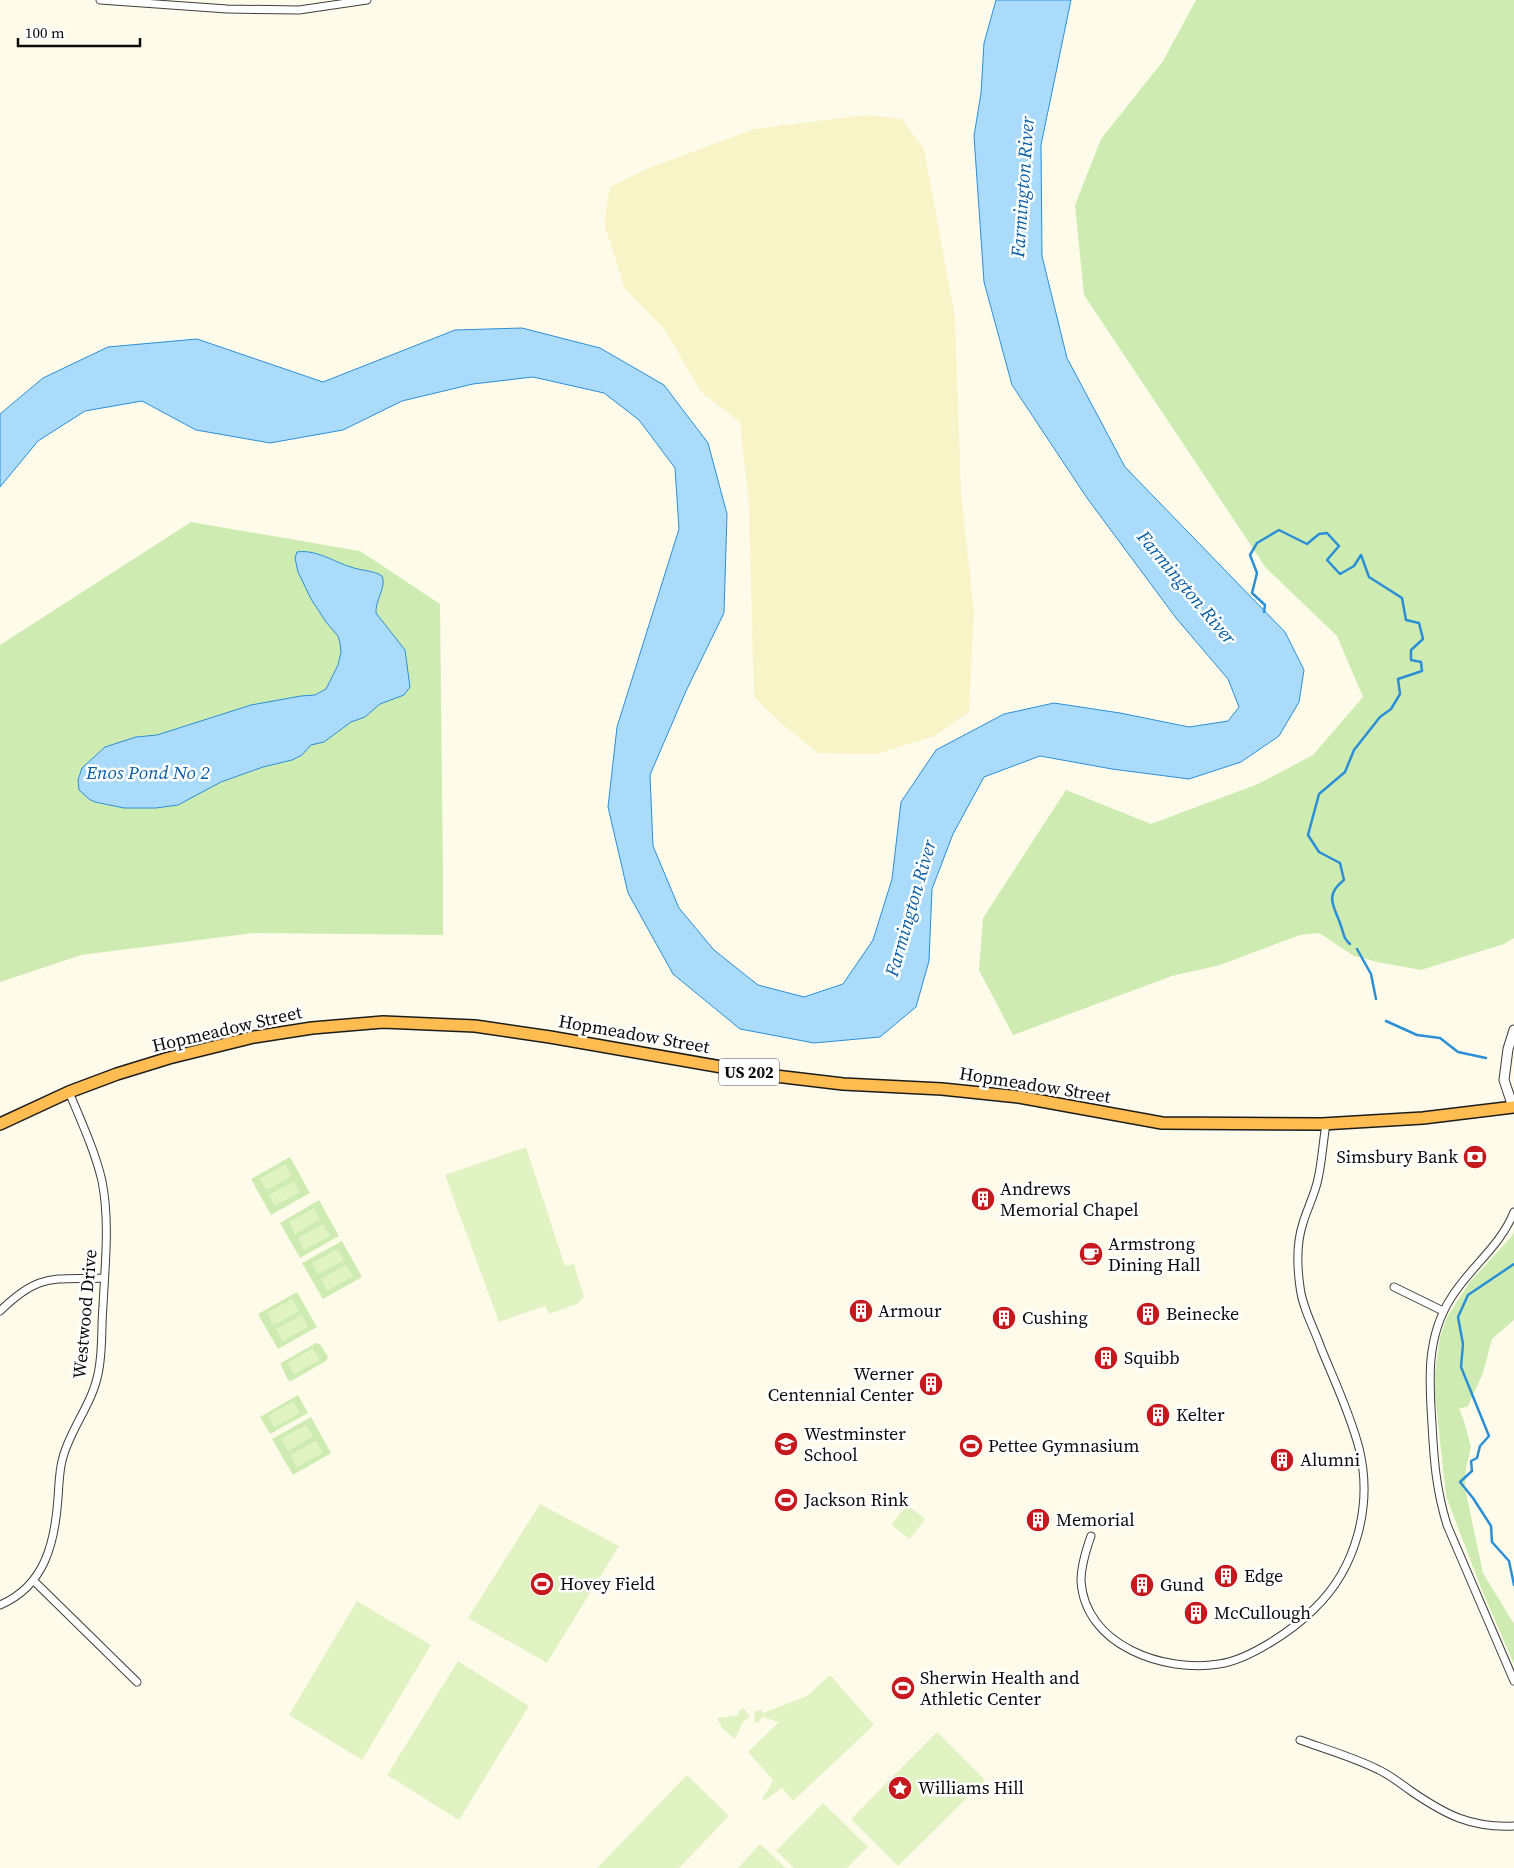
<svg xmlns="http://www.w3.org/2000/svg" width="1514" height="1868" viewBox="0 0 1514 1868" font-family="'Source Serif 4',serif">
	<rect width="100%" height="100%" fill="#fffbea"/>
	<polygon fill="#f7f4c8" points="865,115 902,119 924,149 955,317 961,492 974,612 969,712 935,736 877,754 818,753 781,723 754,697 749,505 740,422 701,392 665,330 625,289 604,223 610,187 649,168 754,129"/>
	<g fill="#ceecb1">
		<polygon points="1196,0 1514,0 1514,938 1504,944 1421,970 1382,963 1354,956 1319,933 1300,935 1220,965 1172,976 1013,1035 979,970 983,918 1066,790 1151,824 1258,784 1313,755 1363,697 1337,636 1266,568 1084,295 1075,205 1101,139 1163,61"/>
		<polygon points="191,522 360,551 440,604 443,874 443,935 254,933 81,955 0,982 0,645"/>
		<polygon points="290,1157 310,1193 271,1215 251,1179"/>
		<polygon points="319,1200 339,1236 300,1258 280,1223"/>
		<polygon points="1514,1231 1514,1320 1492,1339 1483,1373 1468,1406 1459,1409 1464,1421 1471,1447 1466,1468 1465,1488 1483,1573 1514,1624 1514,1664 1481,1588 1446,1496 1435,1395 1435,1373 1440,1337 1447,1317 1469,1283 1512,1236"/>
		<polygon points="342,1241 362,1277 323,1299 302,1263"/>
		<polygon points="297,1292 317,1327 278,1349 258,1314"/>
		<polygon points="316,1343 320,1344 328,1357 326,1361 291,1381 288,1380 281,1365 281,1363"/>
		<polygon points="298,1395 308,1413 270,1434 260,1417"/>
		<polygon points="311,1417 331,1453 293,1475 272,1439"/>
	</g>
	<g fill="#e1f3c3">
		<polygon points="526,1147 565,1266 574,1264 584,1297 577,1304 549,1314 545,1306 499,1322 445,1175"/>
		<polygon points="285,1164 292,1176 266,1190 260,1179"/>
		<polygon points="294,1181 300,1192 275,1206 269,1195"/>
		<polygon points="314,1208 320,1219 295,1234 289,1222"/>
		<polygon points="323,1224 330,1236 304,1250 298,1238"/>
		<polygon points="337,1249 344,1260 318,1274 312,1263"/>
		<polygon points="346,1265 353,1276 327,1291 321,1279"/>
		<polygon points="292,1299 299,1311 274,1325 267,1313"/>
		<polygon points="302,1315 308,1327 283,1341 276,1329"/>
		<polygon points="313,1348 320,1360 294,1374 288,1363"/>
		<polygon points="293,1401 300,1413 274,1427 268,1416"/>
		<polygon points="306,1425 313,1436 288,1451 281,1439"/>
		<polygon points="316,1441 322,1453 297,1467 290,1455"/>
		<polygon points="540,1504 619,1546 547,1663 468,1618"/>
		<polygon points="907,1505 925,1519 910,1539 891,1525"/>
		<polygon points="357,1601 431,1645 362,1760 289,1715"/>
		<polygon points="458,1661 529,1706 459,1820 387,1775"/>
		<polygon points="830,1675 874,1725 793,1801 782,1788 764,1801 762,1798 768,1790 773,1780 748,1752 779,1722 762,1717 760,1721 755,1723 754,1711 761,1710 763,1713 807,1696"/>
		<polygon points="743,1708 750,1716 743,1722 735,1739 722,1728 717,1718 739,1715 738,1712"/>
		<polygon points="937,1732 985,1780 898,1866 851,1819"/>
		<polygon points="687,1775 729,1816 679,1868 597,1868"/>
		<polygon points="823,1803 868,1847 847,1868 794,1868 776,1851"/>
		<polygon points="760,1844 786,1868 738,1868"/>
	</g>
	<g fill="#aadbfb" stroke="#2b8fd8">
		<polygon points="996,0 1071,0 1041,145 1042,256 1067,358 1125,467 1285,632 1304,670 1299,702 1279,736 1241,762 1189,779 1112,769 1040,756 984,777 953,834 932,889 929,961 916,1007 880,1037 814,1043 740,1029 673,974 628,893 608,807 617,727 679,529 675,468 639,420 604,393 533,377 473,384 402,401 343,430 270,443 196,430 142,401 85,411 38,441 0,487 0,414 43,378 108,347 197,339 323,382 455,330 522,328 600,348 664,385 708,443 727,514 724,613 686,691 650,775 653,846 679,908 714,950 758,985 804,997 843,984 873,940 892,879 901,802 936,750 1004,714 1054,703 1120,713 1189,727 1228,721 1239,707 1228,679 1176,618 1087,498 1012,385 984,282 974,136 981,93 984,43"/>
		<path d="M297,552C316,549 334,562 351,567C361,571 373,570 382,576C387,587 375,600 376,613L405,650L410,687L404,695L380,704L365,717L351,722L324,742L311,745L302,755L292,760L263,767L221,782L178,805L156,808H124L95,802L89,799L79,790L78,780L82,768L105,747L136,737L157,735L251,705L301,696L315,695L326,689L338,665L341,652L340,643L338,636L326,622L311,599L298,572L295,558Z"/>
	</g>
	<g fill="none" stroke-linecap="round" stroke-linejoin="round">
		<g stroke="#2b8fd8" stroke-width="2.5">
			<path d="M1264,612L1265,605L1252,593L1257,573L1250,555L1257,543L1279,530L1307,544L1319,534L1327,533L1339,546L1327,560L1340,574L1354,566L1361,555L1369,577L1402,598L1406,620L1419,623L1423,639L1411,650V660L1421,662L1422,671L1398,679L1400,694L1391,709L1380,717L1354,750L1345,772L1319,794L1308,835L1319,852L1340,863L1344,880C1323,896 1335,907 1341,926C1344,934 1343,938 1350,944"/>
			<polyline points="1357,949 1371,974 1376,999"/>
			<polyline points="1386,1021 1417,1035 1440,1038 1458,1052 1486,1058"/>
			<polyline points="1514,1264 1468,1295 1458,1317 1463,1344 1461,1367 1489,1436 1480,1446 1477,1458 1471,1461 1472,1471 1460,1482 1473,1498 1491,1526 1492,1542 1509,1561 1514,1585"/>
		</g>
		<g stroke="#3e3e3e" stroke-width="9">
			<g id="minor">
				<polyline points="100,0 227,9 299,10 367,0"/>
				<path d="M1514,1212C1500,1247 1470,1267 1451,1298C1426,1337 1429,1380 1432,1424C1434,1461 1436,1489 1447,1525L1514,1681"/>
				<polyline points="1394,1287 1443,1311"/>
				<path d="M0,1311C40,1272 52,1280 104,1278"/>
				<path d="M1091,1536C1086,1550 1081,1565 1081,1581C1085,1646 1165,1673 1219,1664C1249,1660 1293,1630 1314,1609C1357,1568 1373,1504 1359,1448C1350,1413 1334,1380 1321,1348C1314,1328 1302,1307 1300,1287C1297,1266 1296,1244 1303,1223C1307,1209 1315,1194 1318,1179C1322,1161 1323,1142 1326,1124"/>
				<polyline points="34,1581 137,1682"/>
				<path d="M0,1605C45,1586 55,1542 58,1498C59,1485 59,1470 63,1457C71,1428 92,1404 98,1374C103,1352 101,1328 103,1306C105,1264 110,1222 102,1181C95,1151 81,1121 69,1092"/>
				<path d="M1300,1740C1325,1749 1356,1758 1379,1770C1390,1775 1401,1784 1411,1791C1446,1815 1471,1828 1514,1826"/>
			</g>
		</g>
		<g stroke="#3e3e3e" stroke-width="11">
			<polyline id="tertiary" points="1513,1107 1504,1080 1508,1049 1514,1030"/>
		</g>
		<g stroke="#1c1c1c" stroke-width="14">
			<polyline id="trunk" points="0,1124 69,1092 117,1074 169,1058 254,1037 312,1028 383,1022 475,1026 550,1037 767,1075 843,1084 942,1089 1019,1097 1162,1123 1322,1124 1423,1118 1514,1107"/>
		</g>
		<use href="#minor" stroke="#fff" stroke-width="7"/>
		<use href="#tertiary" stroke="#fff" stroke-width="9"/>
		<use href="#trunk" stroke="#ffbc51" stroke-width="11"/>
	</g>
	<defs>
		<g id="bank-disc" transform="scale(1.25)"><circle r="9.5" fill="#c5191e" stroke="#fff"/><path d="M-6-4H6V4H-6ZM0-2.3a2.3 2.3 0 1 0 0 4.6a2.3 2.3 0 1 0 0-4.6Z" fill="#fff"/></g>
		<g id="building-disc" transform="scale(1.25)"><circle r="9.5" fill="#c5191e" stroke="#fff"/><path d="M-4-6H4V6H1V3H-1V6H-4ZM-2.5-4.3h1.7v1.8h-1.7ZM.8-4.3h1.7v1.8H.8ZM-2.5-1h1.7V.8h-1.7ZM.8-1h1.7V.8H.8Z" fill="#fff"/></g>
		<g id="cafe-disc" transform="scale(1.25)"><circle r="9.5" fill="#c5191e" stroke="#fff"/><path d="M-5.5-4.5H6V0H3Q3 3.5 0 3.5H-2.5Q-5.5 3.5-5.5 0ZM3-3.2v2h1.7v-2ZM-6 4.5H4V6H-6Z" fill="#fff"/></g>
		<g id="school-disc" transform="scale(1.25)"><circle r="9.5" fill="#c5191e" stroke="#fff"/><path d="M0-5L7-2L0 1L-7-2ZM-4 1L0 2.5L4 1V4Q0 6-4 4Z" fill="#fff"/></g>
		<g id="stadium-disc" transform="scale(1.25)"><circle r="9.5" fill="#c5191e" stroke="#fff"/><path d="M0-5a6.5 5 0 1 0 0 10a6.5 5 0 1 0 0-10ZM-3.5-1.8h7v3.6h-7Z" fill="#fff"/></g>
		<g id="sight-disc" transform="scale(1.25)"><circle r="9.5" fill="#c5191e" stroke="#fff"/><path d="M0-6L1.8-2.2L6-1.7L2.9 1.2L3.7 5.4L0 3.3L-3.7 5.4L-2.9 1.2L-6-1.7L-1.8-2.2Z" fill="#fff"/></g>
	</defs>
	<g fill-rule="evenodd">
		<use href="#bank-disc" x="1475" y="1157"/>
		<use href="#building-disc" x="983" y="1199"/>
		<use href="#cafe-disc" x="1091" y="1254"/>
		<use href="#building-disc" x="861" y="1311"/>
		<use href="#building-disc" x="1148" y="1314"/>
		<use href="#building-disc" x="1004" y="1318"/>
		<use href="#building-disc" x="1106" y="1358"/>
		<use href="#building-disc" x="931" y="1384"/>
		<use href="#building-disc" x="1158" y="1415"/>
		<use href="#school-disc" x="786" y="1444"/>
		<use href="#stadium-disc" x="971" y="1446"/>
		<use href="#building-disc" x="1282" y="1460"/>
		<use href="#stadium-disc" x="786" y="1500"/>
		<use href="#building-disc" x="1038" y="1520"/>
		<use href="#building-disc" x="1226" y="1576"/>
		<use href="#stadium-disc" x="542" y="1584"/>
		<use href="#building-disc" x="1142" y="1585"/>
		<use href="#building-disc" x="1196" y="1613"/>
		<use href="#stadium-disc" x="903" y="1688"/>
		<use href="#sight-disc" x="900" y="1788"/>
	</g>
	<g text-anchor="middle" stroke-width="5" stroke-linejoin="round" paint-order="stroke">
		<rect fill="#fff" stroke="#545454" stroke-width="1" x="719" y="1058.5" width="60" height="27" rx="4"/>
		<g font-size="16" font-weight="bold" fill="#0b0b0b">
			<text x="749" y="1078">US 202</text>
		</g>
		<g font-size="18" fill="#0b0b0b" stroke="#fff">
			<text transform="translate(227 1029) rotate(-13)" y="6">Hopmeadow Street</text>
			<text transform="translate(634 1034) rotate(10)" y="6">Hopmeadow Street</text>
			<text transform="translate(1035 1085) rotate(9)" y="6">Hopmeadow Street</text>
			<text transform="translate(85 1314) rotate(-85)" y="6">Westwood Drive</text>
		</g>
		<g font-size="18" fill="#0b0b0b" stroke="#fff" text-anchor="start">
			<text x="1458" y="1163" text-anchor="end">Simsbury Bank</text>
			<text x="1000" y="1195">Andrews<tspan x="1000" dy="21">Memorial Chapel</tspan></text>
			<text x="1108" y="1250">Armstrong<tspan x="1108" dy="21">Dining Hall</tspan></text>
			<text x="878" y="1317">Armour</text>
			<text x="1166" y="1320">Beinecke</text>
			<text x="1022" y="1324">Cushing</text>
			<text x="1124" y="1364">Squibb</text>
			<text x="914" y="1380" text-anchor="end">Werner<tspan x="914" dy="21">Centennial Center</tspan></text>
			<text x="1176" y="1421">Kelter</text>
			<text x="804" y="1440">Westminster<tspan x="804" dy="21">School</tspan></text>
			<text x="988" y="1452">Pettee Gymnasium</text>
			<text x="1300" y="1466">Alumni</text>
			<text x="804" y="1506">Jackson Rink</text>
			<text x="1056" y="1526">Memorial</text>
			<text x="1244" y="1582">Edge</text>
			<text x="560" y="1590">Hovey Field</text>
			<text x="1160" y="1591">Gund</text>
			<text x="1214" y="1619">McCullough</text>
			<text x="920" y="1684">Sherwin Health and<tspan x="920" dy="21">Athletic Center</tspan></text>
			<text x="918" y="1794">Williams Hill</text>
		</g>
		<g font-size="19" font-style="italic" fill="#0c60a6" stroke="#fff">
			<text transform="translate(1022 187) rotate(-86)" y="7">Farmington River</text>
			<text transform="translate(1187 587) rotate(50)" y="7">Farmington River</text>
			<text x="148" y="779">Enos Pond No 2</text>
			<text transform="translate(910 908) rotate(-74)" y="7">Farmington River</text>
		</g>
	</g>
	<path d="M18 38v8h122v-8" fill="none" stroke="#0b0b0b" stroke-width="2.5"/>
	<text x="25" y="38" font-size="15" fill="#0b0b0b" stroke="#ffffff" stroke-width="4" paint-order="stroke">100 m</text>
</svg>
